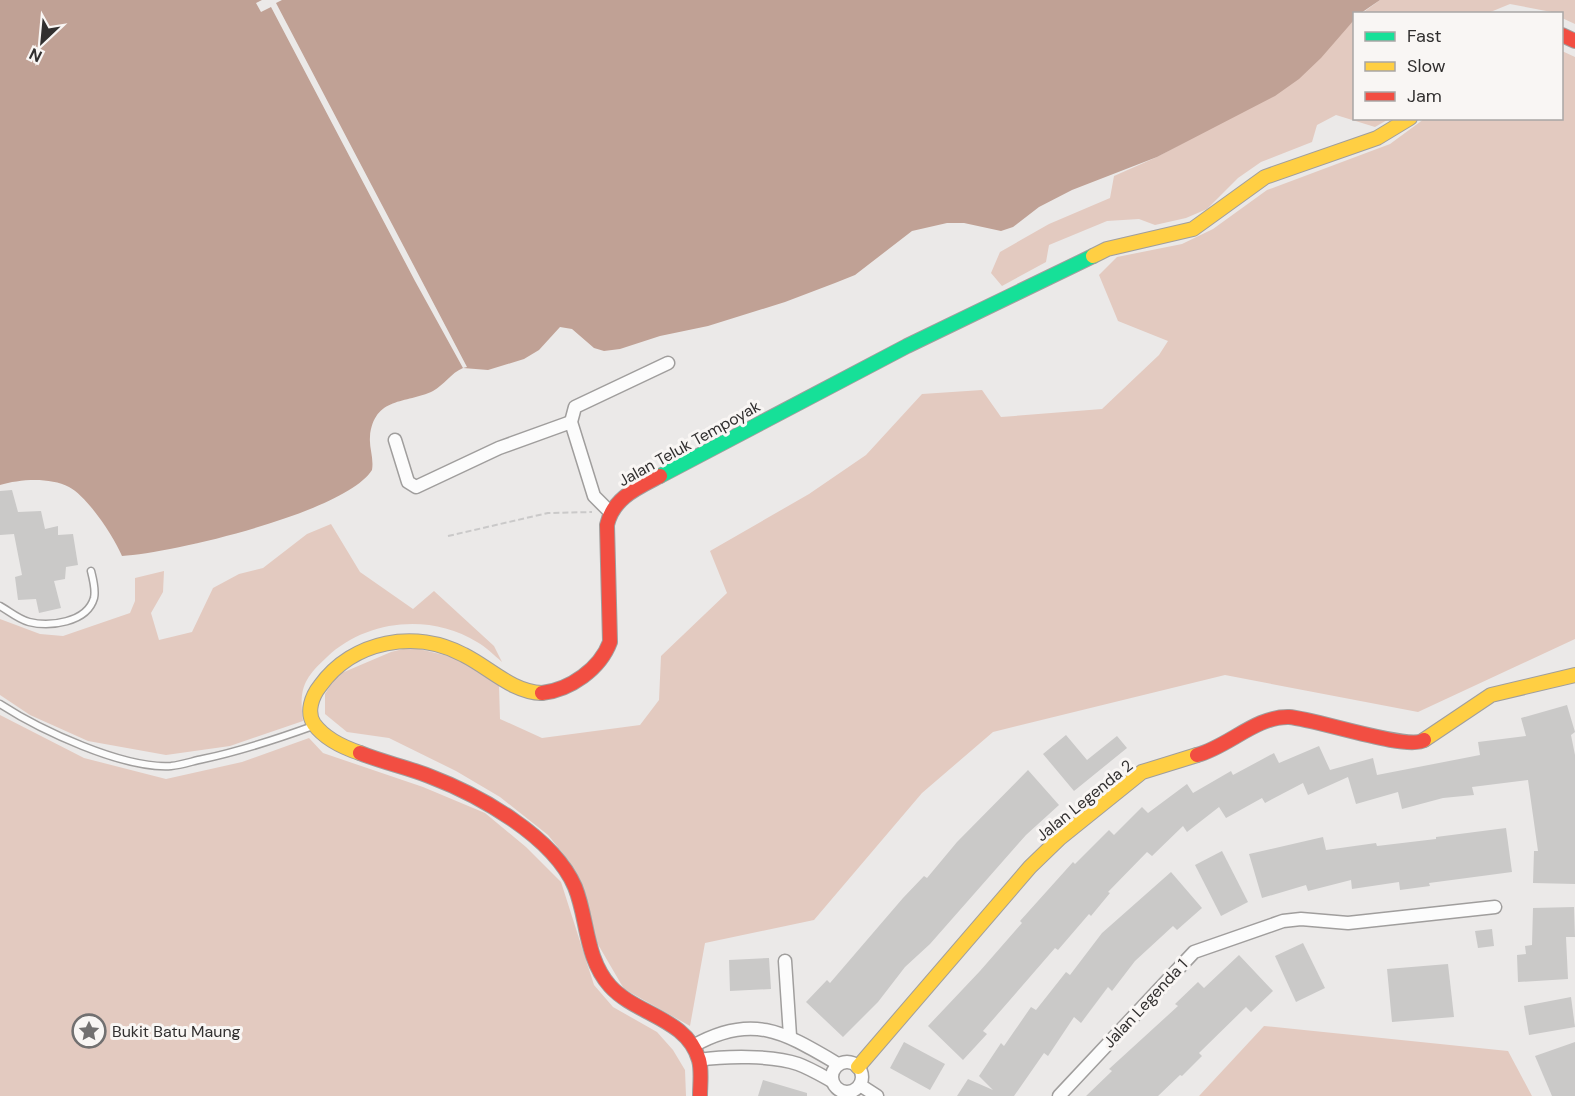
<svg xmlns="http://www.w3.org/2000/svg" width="1575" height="1096" viewBox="0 0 1575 1096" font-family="'DM Sans',sans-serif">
	<rect width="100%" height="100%" fill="#ebe9e8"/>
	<g fill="#e3cac0">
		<polygon points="1380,0 1575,0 1575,24 1562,18 1562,14 1510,4 1488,13 1361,14"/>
		<polygon points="1354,20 1354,118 1389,119 1375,127 1336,115 1317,125 1312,142 1261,162 1238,178 1207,209 1186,218 1155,225 1139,219 1107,221 1049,245 1046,262 1002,286 991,273 1000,252 1049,224 1110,198 1114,176 1157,157 1214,126 1341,33"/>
		<polygon points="1562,51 1575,57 1575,639 1418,712 1225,675 993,732 922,793 814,920 705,943 690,1026 624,989 596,941 569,861 548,835 500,797 456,771 389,738 347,732 325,714 325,694 337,675 391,652 411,647 456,658 499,686 500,719 542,738 640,725 659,700 661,656 727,593 710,551 809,494 866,455 922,394 982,390 1001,417 1102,409 1159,355 1168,341 1118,321 1099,275 1117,257 1182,244 1213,229 1267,190 1390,144 1424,119 1562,118"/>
		<path d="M331,524L360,572L413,609L434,591L494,646L502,662C494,655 486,647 477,642C430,613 366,620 327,657C303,679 299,689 303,721L230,746L166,755L88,741L30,715L0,695V619L40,634L63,636L130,613L135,601V578L164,571L163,592L151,613L159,640L192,632L213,588L239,574L263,568L307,534Z"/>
		<polygon points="0,715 84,758 166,779 242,762 309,738 323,753 423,787 485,813 526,847 561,882 594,985 613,1007 657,1032 673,1050 685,1070 686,1096 0,1096"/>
		<polygon points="1264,1026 1508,1051 1532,1096 1199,1096"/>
	</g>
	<path fill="#c0a195" d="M0,0H1380L1361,13L1354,14V20L1321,58L1299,79L1275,96L1157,157L1072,190L1039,207L1013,227L1001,231L964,223H947L912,231L855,275L835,283L785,302L708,326L660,336L620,349L604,351L594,348L572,329L560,327L539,350L524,359L488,370L463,368C451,373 444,385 433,391C406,404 374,396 370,437C369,448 374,458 372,470C346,512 173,553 122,556C114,537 88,497 69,487C50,477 20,479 0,485Z"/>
	<polygon fill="#ebe9e8" points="262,0 282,0 276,3 467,367 463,368 415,281 271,7 261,12 256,3"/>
	<g fill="#cac9c8">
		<polygon points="12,490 18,512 41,511 45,529 58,526 58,535 73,534 78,565 66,567 65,579 54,581 61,608 39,613 36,599 18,600 15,577 22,575 14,534 0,535 0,491"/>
		<polygon points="1567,705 1575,732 1571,735 1575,755 1575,884 1533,883 1534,851 1538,851 1528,780 1472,787 1474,795 1443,798 1402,809 1398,792 1356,804 1348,777 1308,795 1303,783 1265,803 1262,798 1226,818 1219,807 1187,832 1183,826 1152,856 1147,852 1108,892 1110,893 1091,916 1089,914 1058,950 1055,948 983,1031 987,1034 963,1060 928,1026 980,971 1022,923 1020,921 1073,862 1075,864 1109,830 1114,835 1142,807 1148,813 1187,784 1193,793 1231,771 1233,775 1274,753 1279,763 1319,746 1330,770 1373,758 1377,775 1480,755 1478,742 1526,736 1521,718"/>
		<polygon points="1066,735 1087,760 1117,736 1127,748 1074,791 1043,754"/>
		<polygon points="1028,770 1059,805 1026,835 930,944 905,967 878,1002 843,1037 806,1002 827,980 830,983 903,898 924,876 927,878 957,842"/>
		<polygon points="1506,828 1512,872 1429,883 1430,886 1400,890 1399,882 1352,889 1351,880 1308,891 1306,885 1262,898 1249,854 1323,837 1326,850 1376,843 1377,846 1436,839 1436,837"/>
		<polygon points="1222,851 1248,902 1221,916 1195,865"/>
		<polygon points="1171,872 1202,908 1177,930 1173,926 1135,961 1112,991 1108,987 1081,1023 1074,1017 1048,1056 1044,1053 1014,1096 957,1096 968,1079 993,1090 979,1076 1001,1043 1004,1046 1031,1007 1036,1010 1066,972 1070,975 1102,933"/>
		<polygon points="1574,907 1575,937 1566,937 1568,979 1518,982 1517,955 1526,954 1525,946 1532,945 1533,908"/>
		<polygon points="1492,929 1494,946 1478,948 1475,931"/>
		<polygon points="1303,943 1325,988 1296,1002 1275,956"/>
		<polygon points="1239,955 1273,991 1251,1012 1246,1007 1199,1053 1202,1056 1182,1076 1180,1075 1158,1096 1086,1096 1112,1071 1109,1069 1178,1006 1175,1004 1198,982 1204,988"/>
		<polygon points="769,958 771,989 730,991 729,960"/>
		<polygon points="1448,964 1454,1017 1392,1022 1387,969"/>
		<polygon points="1571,997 1575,1027 1529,1035 1524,1006"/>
		<polygon points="904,1042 945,1064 930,1090 890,1068"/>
		<polygon points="1575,1042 1575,1096 1552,1096 1535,1056"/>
		<polygon points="763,1080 807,1093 807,1096 758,1096"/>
	</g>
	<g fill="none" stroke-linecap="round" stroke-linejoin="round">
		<g stroke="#a09e9d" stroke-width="9">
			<g id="lane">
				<path d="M0,606C9,611 18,619 29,622C49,627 87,623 94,598C96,590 93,579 91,571"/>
				<path d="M0,704C40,730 123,769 171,766C182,765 193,761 203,759C241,751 277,739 313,726"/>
			</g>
		</g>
		<g stroke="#a09e9d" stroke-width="15">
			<g id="street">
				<polyline points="395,440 408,482 416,487 499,448 571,422"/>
				<polyline points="610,512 594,496 571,422 575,407 668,363"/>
				<polyline points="785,961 790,1036"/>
				<path d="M693,1046C753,1012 785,1033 838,1064"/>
				<path d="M699,1060C725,1056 773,1055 798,1064C809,1068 821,1075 832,1081"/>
				<circle cx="847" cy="1077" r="15"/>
				<polyline points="860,1085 877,1096"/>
				<polyline points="1059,1096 1194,952 1283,921 1301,919 1348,923 1495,907"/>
			</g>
		</g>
		<g stroke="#a09e9d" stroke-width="16">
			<polyline id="fast" points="660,476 907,346 1093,256"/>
		</g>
		<g stroke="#a09e9d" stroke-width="16">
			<g id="slow">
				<polyline points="1093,256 1107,249 1193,229 1265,177 1377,138 1410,118"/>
				<polyline points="1424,740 1491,695 1575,675"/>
				<path d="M360,753C342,747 325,739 314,724C306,712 312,696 320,686C353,640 416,629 464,655C490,668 512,692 542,693"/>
				<polyline points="858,1067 1030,867 1060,838 1142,772 1197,755"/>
			</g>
		</g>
		<g stroke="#a09e9d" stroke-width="16">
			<g id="jam">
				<polyline points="1562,35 1575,41"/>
				<path d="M542,693C570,690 600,669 610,642L607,525C613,498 637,488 660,476"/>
				<path d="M360,753C382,762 406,767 429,776C479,795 553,836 575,887C588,919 585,958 610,986C636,1015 687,1018 699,1060C702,1071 700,1084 700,1096"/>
				<path d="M1197,755C1228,747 1256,716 1289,717C1316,719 1408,751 1424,740"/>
			</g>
		</g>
		<polyline stroke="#cac9c9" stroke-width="2" stroke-dasharray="6 3" stroke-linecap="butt" points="448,536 548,513 592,512"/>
		<use href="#lane" stroke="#fcfcfc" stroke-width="6"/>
		<use href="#street" stroke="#fcfcfc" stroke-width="12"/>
		<use href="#fast" stroke="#16e098" stroke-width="14"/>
		<use href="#slow" stroke="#ffcf43" stroke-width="14"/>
		<use href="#jam" stroke="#f24e42" stroke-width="14"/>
	</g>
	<defs>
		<g id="sight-ring" transform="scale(1.725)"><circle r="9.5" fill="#f9f6f4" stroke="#727070" stroke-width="1.5"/><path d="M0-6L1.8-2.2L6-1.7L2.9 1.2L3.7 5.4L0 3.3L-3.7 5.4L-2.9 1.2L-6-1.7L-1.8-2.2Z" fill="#727070"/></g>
	</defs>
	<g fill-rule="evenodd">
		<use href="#sight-ring" x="89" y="1031"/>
	</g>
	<g text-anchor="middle" stroke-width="6" stroke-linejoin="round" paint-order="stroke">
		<g font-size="16" fill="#312f2f" stroke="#f9f6f4">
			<text transform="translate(689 443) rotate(-29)" y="6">Jalan Teluk Tempoyak</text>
			<text transform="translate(1084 800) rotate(-39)" y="6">Jalan Legenda 2</text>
			<text transform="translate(1145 1003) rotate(-47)" y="6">Jalan Legenda 1</text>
		</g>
		<g font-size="16" fill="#312f2f" stroke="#f9f6f4" text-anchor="start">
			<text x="112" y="1037">Bukit Batu Maung</text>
		</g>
	</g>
	<rect x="1353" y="12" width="210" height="108" fill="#f9f6f4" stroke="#a9a6a5" stroke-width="1.5"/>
	<rect x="1365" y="32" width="30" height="9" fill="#16e098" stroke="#a9a6a5" stroke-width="1.5"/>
	<text x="1407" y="42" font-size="18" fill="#312f2f">Fast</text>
	<rect x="1365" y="62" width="30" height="9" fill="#ffcf43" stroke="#a9a6a5" stroke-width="1.5"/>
	<text x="1407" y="72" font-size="18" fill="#312f2f">Slow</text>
	<rect x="1365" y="92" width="30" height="9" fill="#f24e42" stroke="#a9a6a5" stroke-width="1.5"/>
	<text x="1407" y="102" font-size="18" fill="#312f2f">Jam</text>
	<g transform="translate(42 42) rotate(206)" stroke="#f9f6f4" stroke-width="4.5" paint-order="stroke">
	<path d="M0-4.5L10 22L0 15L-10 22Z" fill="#312f2f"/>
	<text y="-9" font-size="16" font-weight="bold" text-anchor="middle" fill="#312f2f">N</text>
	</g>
</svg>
